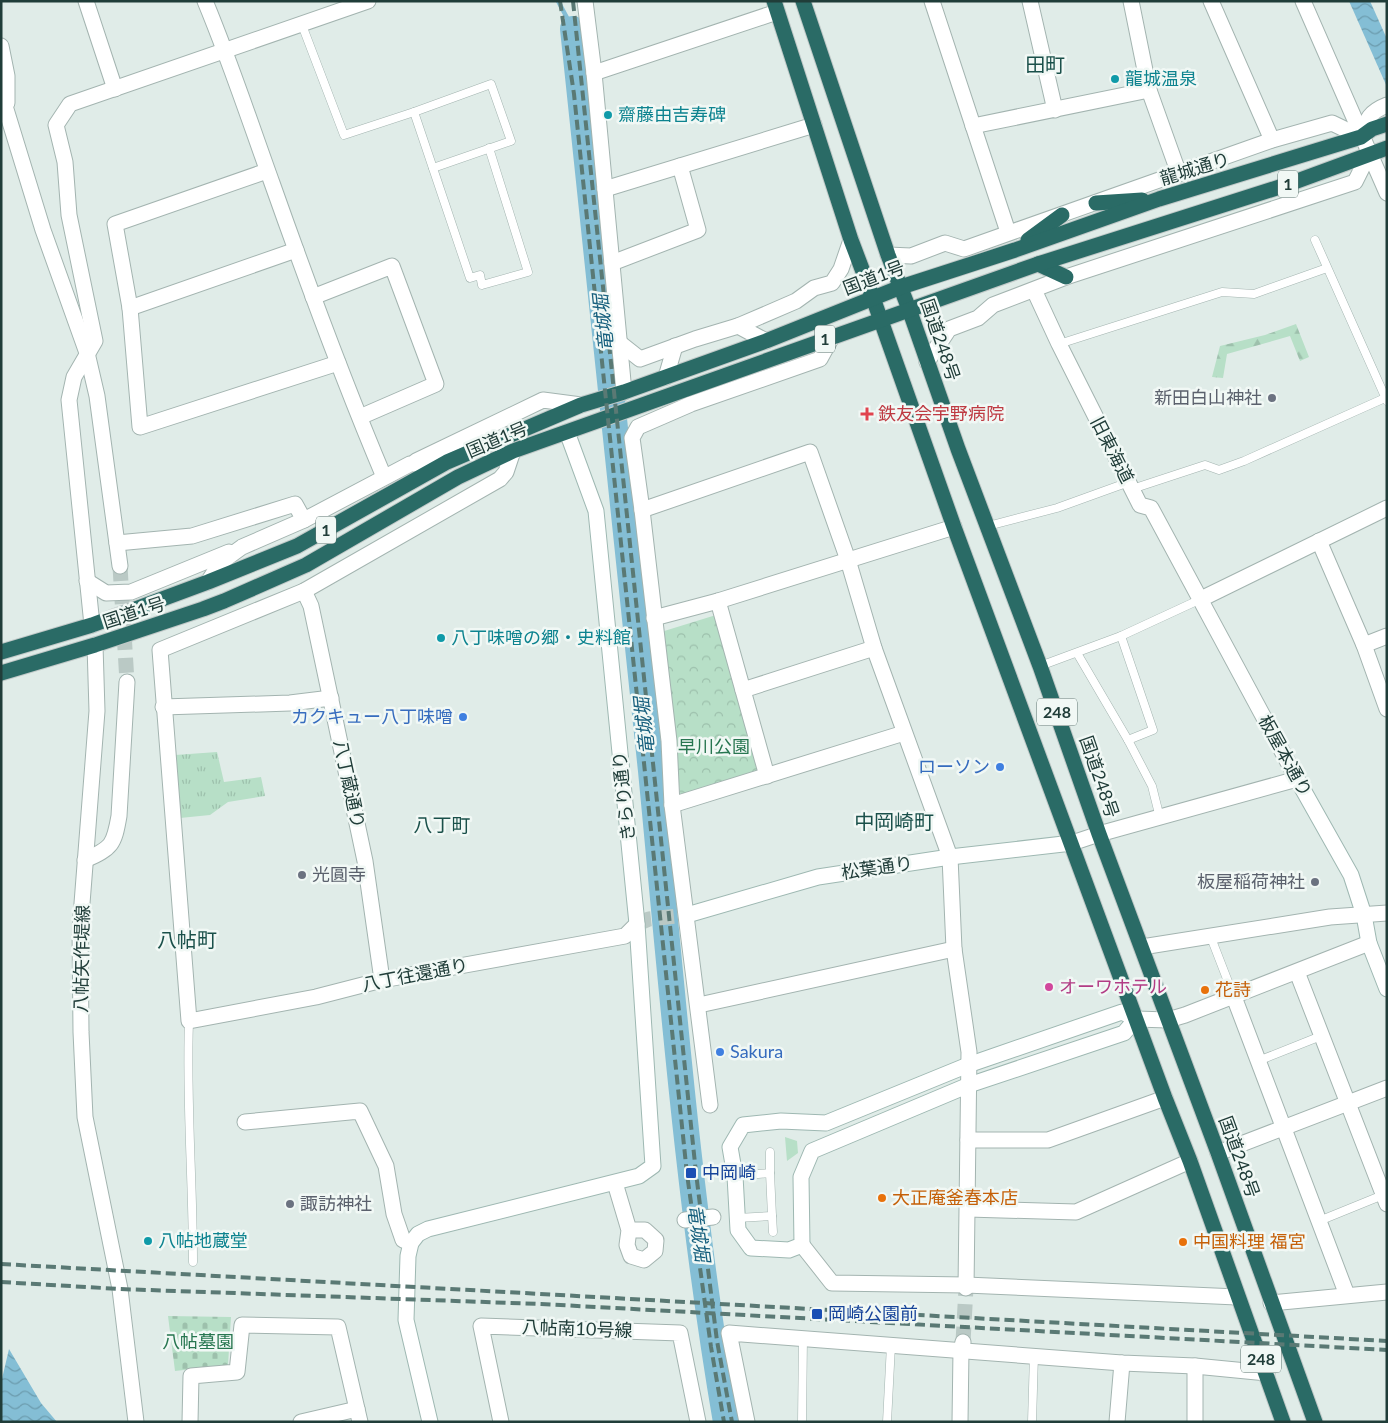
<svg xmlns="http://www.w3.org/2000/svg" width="1388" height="1423" viewBox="0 0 1388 1423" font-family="Lato,'Noto Sans JP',sans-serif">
	<defs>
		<pattern id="grass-tufts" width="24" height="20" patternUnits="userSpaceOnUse" patternTransform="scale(1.25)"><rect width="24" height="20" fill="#b7dfc7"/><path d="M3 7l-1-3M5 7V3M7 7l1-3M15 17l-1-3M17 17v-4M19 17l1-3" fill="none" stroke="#9dc0ac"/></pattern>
		<pattern id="forest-firs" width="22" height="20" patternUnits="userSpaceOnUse" patternTransform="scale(1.25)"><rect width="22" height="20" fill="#b7dfc7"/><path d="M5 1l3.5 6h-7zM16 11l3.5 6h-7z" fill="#9dc0ac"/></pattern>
		<pattern id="cemetery-stones" width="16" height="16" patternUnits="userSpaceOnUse" patternTransform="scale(1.25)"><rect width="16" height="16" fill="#b7dfc7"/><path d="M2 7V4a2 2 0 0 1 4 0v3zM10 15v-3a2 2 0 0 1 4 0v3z" fill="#9dc0ac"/></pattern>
		<pattern id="park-crowns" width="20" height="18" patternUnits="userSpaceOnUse" patternTransform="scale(1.25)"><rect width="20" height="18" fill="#b7dfc7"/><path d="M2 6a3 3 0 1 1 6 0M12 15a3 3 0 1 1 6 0" fill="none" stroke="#9dc0ac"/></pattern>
		<pattern id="water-waves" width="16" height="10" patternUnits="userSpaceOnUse" patternTransform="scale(1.25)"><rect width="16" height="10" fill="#84bed5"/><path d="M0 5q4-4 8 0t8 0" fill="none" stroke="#6c9cae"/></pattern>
	</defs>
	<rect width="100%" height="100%" fill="#e0ece8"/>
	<polygon fill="url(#grass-tufts)" points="217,752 224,782 261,777 265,796 228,802 210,815 180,818 175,755"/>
	<polygon fill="url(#forest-firs)" points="1296,324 1309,357 1300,361 1290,336 1227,354 1223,378 1212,377 1220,346 1265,335"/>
	<polygon fill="url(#cemetery-stones)" points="168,1316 231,1317 228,1365 175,1371"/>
	<polygon fill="url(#park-crowns)" points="716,615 762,774 681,800 661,632"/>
	<polygon fill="#b7dfc7" points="785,1137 797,1141 798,1153 787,1161"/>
	<g fill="url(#water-waves)">
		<polygon points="1349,1 1370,1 1387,39 1387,87"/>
		<polygon points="9,1349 41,1403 57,1422 1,1422 1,1383"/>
	</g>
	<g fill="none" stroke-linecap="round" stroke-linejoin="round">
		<polyline stroke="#84bed5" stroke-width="4.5" points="558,1 573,29"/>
		<path stroke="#84bed5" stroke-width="26" d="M573,29C599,277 626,524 651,771C672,989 689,1207 726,1422"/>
		<g stroke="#bac9c5" stroke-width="15" stroke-dasharray="15 8" stroke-linecap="butt">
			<polyline points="120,566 127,682"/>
			<polyline points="963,1342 966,1288"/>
		</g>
		<polyline stroke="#bac9c5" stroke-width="15" stroke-dasharray="15 8" stroke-linecap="butt" points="637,924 649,919 687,915"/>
		<g stroke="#a3b4b0" stroke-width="9">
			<g id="lane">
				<polyline points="302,25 344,135 414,112 470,278 480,275 482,285 528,272 489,148"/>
				<polyline points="414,112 491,84 511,141 433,168"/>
				<polyline points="1315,240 1387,401"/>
				<polyline points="1059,344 1222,292 1254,294 1327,268"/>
				<polyline points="1132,489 1205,465 1219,470 1244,461 1385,398"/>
				<polyline points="988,526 1057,508 1129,482"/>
				<polyline points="1121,636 1153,730 1128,740"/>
				<polyline points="1077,653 1128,740 1152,786 1160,818"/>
				<polyline points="1040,666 1121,636 1201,599"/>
				<polyline points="1210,935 1234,997"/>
				<path d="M189,1021C186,1101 193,1181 193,1262"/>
				<polyline points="1258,1061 1321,1036"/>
				<polyline points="770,1152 770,1173"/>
				<polyline points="735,1176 770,1173 772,1216 737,1218"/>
				<polyline points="772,1216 773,1232"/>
				<polyline points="1319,1221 1383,1195"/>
				<polyline points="802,1422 803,1337"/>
				<polyline points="887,1422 891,1345"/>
				<polyline points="1032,1422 1034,1355"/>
			</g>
		</g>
		<g stroke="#a3b4b0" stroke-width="17">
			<g id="street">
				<polyline points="86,1 115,89"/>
				<path d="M205,1C230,61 250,122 272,183C307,282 343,380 384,477"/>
				<polyline points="585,1 594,73 624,392"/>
				<polyline points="932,1 1008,232"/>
				<polyline points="1030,1 1055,110"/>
				<polyline points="1131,1 1149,90 1179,174"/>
				<polyline points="1211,1 1272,140"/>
				<polyline points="1303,1 1387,193"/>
				<polyline points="1,46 7,76 7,103"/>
				<polyline points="594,73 777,12"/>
				<polyline points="1,93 43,230 87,353 97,396 120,566"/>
				<polyline points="973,126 1149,90"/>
				<polyline points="267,171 115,224 130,308 140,427 338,363"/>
				<polyline points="605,189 814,125"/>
				<path d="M888,255L911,256L945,243L964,249L1272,140L1332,123L1361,137C1367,119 1369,112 1387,105"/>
				<polyline points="612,263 698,230 680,166"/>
				<polyline points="1034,290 1059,344 1140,505 1151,508 1297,779 1099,834 1072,843"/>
				<polyline points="313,297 392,266 436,384 360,417"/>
				<polyline points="130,308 296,250"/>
				<polyline points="738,326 766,341"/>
				<polyline points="621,344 640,359 695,339 738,326 796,301 814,288 832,283 841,269 851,240"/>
				<polyline points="927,362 949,329 978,318 993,305 1066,277 1355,182 1369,154"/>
				<polyline points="666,377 675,346"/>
				<polyline points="513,451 506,472 500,479 304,591 160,650 189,1021 316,997 382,980 625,936 637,924"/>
				<polyline points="416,461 543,400 581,405"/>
				<polyline points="642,510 810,452 848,560 874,648 950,857 954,949 969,1052 966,1288"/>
				<polyline points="1319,541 1364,645 1387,709"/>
				<polyline points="117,543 192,536 295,504 304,520"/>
				<polyline points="87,581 106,593 131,592 229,552"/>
				<polyline points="208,582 220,563 242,547 304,520 410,464 447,462"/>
				<polyline points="304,591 311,606 365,861 382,980"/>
				<polyline points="1201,599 1387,508"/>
				<polyline points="718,601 767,776"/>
				<polyline points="654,618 718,601 954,527"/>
				<polyline points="92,625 69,400 74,377 95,341 69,215 65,162 56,125 70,104 368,1"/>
				<polyline points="95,645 97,711 80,929 81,1032 85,1117 120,1289 136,1422"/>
				<polyline points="1364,645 1387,636"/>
				<polyline points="743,690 874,648"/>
				<polyline points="163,707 290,703 331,698"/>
				<polyline points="672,805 904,733"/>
				<path d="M85,860C112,848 114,845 119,816L127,682"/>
				<polyline points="1142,947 1330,917 1387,913"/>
				<polyline points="1297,972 1387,1204"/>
				<polyline points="1234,997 1347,1295"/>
				<polyline points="699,1005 954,949"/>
				<polyline points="1136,1019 1168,1020 1185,1015 1369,943"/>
				<polyline points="710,1105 672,805 669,741 642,510 632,438 638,427 691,404 820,359 832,337"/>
				<polyline points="245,1122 360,1111 386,1166 394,1214 403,1240 411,1243"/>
				<polyline points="968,1140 1048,1140 1165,1098"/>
				<polyline points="1218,1153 1387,1088"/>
				<polyline points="615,1183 629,1230 627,1245 631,1256 644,1260 655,1251 656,1240 645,1230 629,1230"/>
				<polyline points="968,1209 1076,1212 1190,1161"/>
				<polyline points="685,1220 713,1217"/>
				<polyline points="802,1245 832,1283 966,1285 1237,1297"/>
				<polyline points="1271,1303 1387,1292"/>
				<polyline points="190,1422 191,1376 237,1372 242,1325 338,1327 360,1422"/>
				<polyline points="301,1422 357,1409"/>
				<polyline points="501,1422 481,1326 680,1333 698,1422"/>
				<polyline points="747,1422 729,1333 1122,1363 1195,1366 1267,1373"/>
				<polyline points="960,1422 961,1350 963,1342"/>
				<polyline points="1117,1422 1122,1363"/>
				<polyline points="1195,1422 1195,1366"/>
			</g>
		</g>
		<g stroke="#9eb8b2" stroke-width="17">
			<g id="secondary">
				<polyline points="1297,779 1351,875 1364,915 1369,943 1387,989"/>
				<polyline points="687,915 818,877 950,857 1072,843"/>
				<polygon points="1122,1012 1136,1019 1124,1033 969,1085 812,1151 801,1177 802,1245 789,1250 751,1248 738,1230 735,1176 730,1147 743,1125 781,1121 826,1123 968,1065"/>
				<polyline points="430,1422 406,1320 408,1256 411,1243 418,1234 428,1229 639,1176 653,1166 637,924 596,511 567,432"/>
			</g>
		</g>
		<g stroke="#c1c9c8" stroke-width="17">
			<g id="highway">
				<polyline points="774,1 851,240 873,298 954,527 1165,1098 1190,1161 1283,1422"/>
				<polyline points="803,1 888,255 909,309 958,449 1040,666 1099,834 1218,1153 1315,1422"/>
				<polyline points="1096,203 1142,200"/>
				<polyline points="1028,240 1062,215"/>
				<polyline points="1038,264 1066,277"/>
				<polyline points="1,652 92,625 208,582 297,546 447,462 581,405 624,392 766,341 901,287 1015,250 1159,199 1361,137 1372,129 1387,124"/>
				<polyline points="1,673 95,645 203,609 224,601 306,565 458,477 513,451 1038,264 1289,184 1387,148"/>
			</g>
		</g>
		<use href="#lane" stroke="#fff" stroke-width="8"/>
		<use href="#street" stroke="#fff" stroke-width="15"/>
		<use href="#secondary" stroke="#fff" stroke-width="15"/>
		<use href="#highway" stroke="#2a6b66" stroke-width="15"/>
		<g stroke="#5a7974" stroke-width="4" stroke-dasharray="10 5" stroke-linecap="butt">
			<polyline points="560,1 574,94 687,1174 711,1347 724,1422"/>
			<polyline points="573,1 696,1173 717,1341 732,1422"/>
			<polyline points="1,1264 1387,1341"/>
			<polyline points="1,1282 120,1289 541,1304 1387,1350"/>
		</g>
	</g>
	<g fill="#0f9aa8" stroke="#f1f8f5" stroke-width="2">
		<circle cx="1115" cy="79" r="5"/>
		<circle cx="608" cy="115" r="5"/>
		<circle cx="441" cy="638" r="5"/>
		<circle cx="148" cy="1241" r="5"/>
	</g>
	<g fill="#6b7280" stroke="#f1f8f5" stroke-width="2">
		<circle cx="1272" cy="398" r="5"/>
		<circle cx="302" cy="875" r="5"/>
		<circle cx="1315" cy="882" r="5"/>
		<circle cx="290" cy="1204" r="5"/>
	</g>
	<path fill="#e0444e" stroke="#f1f8f5" stroke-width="2" d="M864.5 406.5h5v5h5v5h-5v5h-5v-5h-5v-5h5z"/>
	<g fill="#3f7fe0" stroke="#f1f8f5" stroke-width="2">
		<circle cx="463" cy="717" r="5"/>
		<circle cx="1000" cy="767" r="5"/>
		<circle cx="720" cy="1052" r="5"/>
	</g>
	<circle fill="#d1479c" stroke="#f1f8f5" stroke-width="2" cx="1049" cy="987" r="5"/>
	<g fill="#e8710a" stroke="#f1f8f5" stroke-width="2">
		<circle cx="1205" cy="990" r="5"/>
		<circle cx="882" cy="1198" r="5"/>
		<circle cx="1183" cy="1242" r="5"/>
	</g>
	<g fill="#1a4fb4" stroke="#f1f8f5" stroke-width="2">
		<rect x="685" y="1167" width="12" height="12" rx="2.5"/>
		<rect x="811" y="1308" width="12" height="12" rx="2.5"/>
	</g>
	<g text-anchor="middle" stroke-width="5" stroke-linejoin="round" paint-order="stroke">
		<g fill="#f1f8f5" stroke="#5f7571" stroke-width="1">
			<rect x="1278" y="170.5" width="20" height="27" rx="4"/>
			<rect x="815" y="325.5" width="20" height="27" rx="4"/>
			<rect x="316" y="516.5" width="20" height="27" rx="4"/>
			<rect x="1037" y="698.5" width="40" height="27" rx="4"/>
			<rect x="1241" y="1345.5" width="40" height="27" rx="4"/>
		</g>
		<g font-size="16" font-weight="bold" fill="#203d39">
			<text x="1288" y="190">1</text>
			<text x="825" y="345">1</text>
			<text x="326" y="536">1</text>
			<text x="1057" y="718">248</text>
			<text x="1261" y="1365">248</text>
		</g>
		<g font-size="18" fill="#0d838f" stroke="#f1f8f5" text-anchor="start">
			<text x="1125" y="85">龍城温泉</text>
			<text x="618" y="121">齋藤由吉寿碑</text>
			<text x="451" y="644">八丁味噌の郷・史料館</text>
			<text x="158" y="1247">八帖地蔵堂</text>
		</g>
		<g font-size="18" fill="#203d39" stroke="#f1f8f5">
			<text transform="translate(1195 169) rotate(-17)" y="6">龍城通り</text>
			<text transform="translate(874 278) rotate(-21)" y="6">国道1号</text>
			<text transform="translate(940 340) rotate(71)" y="6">国道248号</text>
			<text transform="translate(497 440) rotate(-23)" y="6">国道1号</text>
			<text transform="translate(1112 450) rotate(63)" y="6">旧東海道</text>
			<text transform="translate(134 613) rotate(-18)" y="6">国道1号</text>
			<text transform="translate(1285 756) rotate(61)" y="6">板屋本通り</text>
			<text transform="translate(1099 777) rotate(71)" y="6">国道248号</text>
			<text transform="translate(349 784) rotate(78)" y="6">八丁蔵通り</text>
			<text transform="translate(624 796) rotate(-96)" y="6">きらり通り</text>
			<text transform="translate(877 868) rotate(-8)" y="6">松葉通り</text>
			<text transform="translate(82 959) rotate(-89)" y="6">八帖矢作堤線</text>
			<text transform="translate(415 975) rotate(-11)" y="6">八丁往還通り</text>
			<text transform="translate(1239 1157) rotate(70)" y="6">国道248号</text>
			<text transform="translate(577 1329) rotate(2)" y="6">八帖南10号線</text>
		</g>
		<g font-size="18" fill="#5b616d" stroke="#f1f8f5" text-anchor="end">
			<text x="1262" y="404">新田白山神社</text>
			<text x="312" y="881" text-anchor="start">光圓寺</text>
			<text x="1305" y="888">板屋稲荷神社</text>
			<text x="300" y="1210" text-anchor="start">諏訪神社</text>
		</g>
		<g font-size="18" fill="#be3a42" stroke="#f1f8f5" text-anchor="start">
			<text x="878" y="420">鉄友会宇野病院</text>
		</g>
		<g font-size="18" fill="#366cbe" stroke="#f1f8f5" text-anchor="end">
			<text x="453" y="723">カクキュー八丁味噌</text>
			<text x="990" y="773">ローソン</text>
			<text x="730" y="1058" text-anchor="start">Sakura</text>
		</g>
		<g font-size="18" fill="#277650" stroke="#f1f8f5">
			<text x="714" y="753">早川公園</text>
			<text x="198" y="1348">八帖墓園</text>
		</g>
		<g font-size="18" fill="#b23c85" stroke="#f1f8f5" text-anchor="start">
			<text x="1059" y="993">オーワホテル</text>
		</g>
		<g font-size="18" fill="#c56008" stroke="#f1f8f5" text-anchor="start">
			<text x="1215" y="996">花詩</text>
			<text x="892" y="1204">大正庵釜春本店</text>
			<text x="1193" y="1248">中国料理 福宮</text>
		</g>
		<g font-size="18" fill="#164399" stroke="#f1f8f5" text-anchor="start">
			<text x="702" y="1179">中岡崎</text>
			<text x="828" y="1320">岡崎公園前</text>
		</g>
		<g font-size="19" font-style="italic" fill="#165f7d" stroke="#f1f8f5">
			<text transform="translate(603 323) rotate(-96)" y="7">竜城堀</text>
			<text transform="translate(644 726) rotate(-96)" y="7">竜城堀</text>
			<text transform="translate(699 1233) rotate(82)" y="7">竜城堀</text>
		</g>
		<g font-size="19" fill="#1a504a" stroke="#f1f8f5">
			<text x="442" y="832">八丁町</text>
		</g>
		<g font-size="20" fill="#1a504a" stroke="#f1f8f5">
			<text x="1045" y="72">田町</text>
			<text x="894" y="829">中岡崎町</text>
			<text x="187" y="947">八帖町</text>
		</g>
	</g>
	<rect width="1388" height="1423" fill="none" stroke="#203d39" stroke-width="5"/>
</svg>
